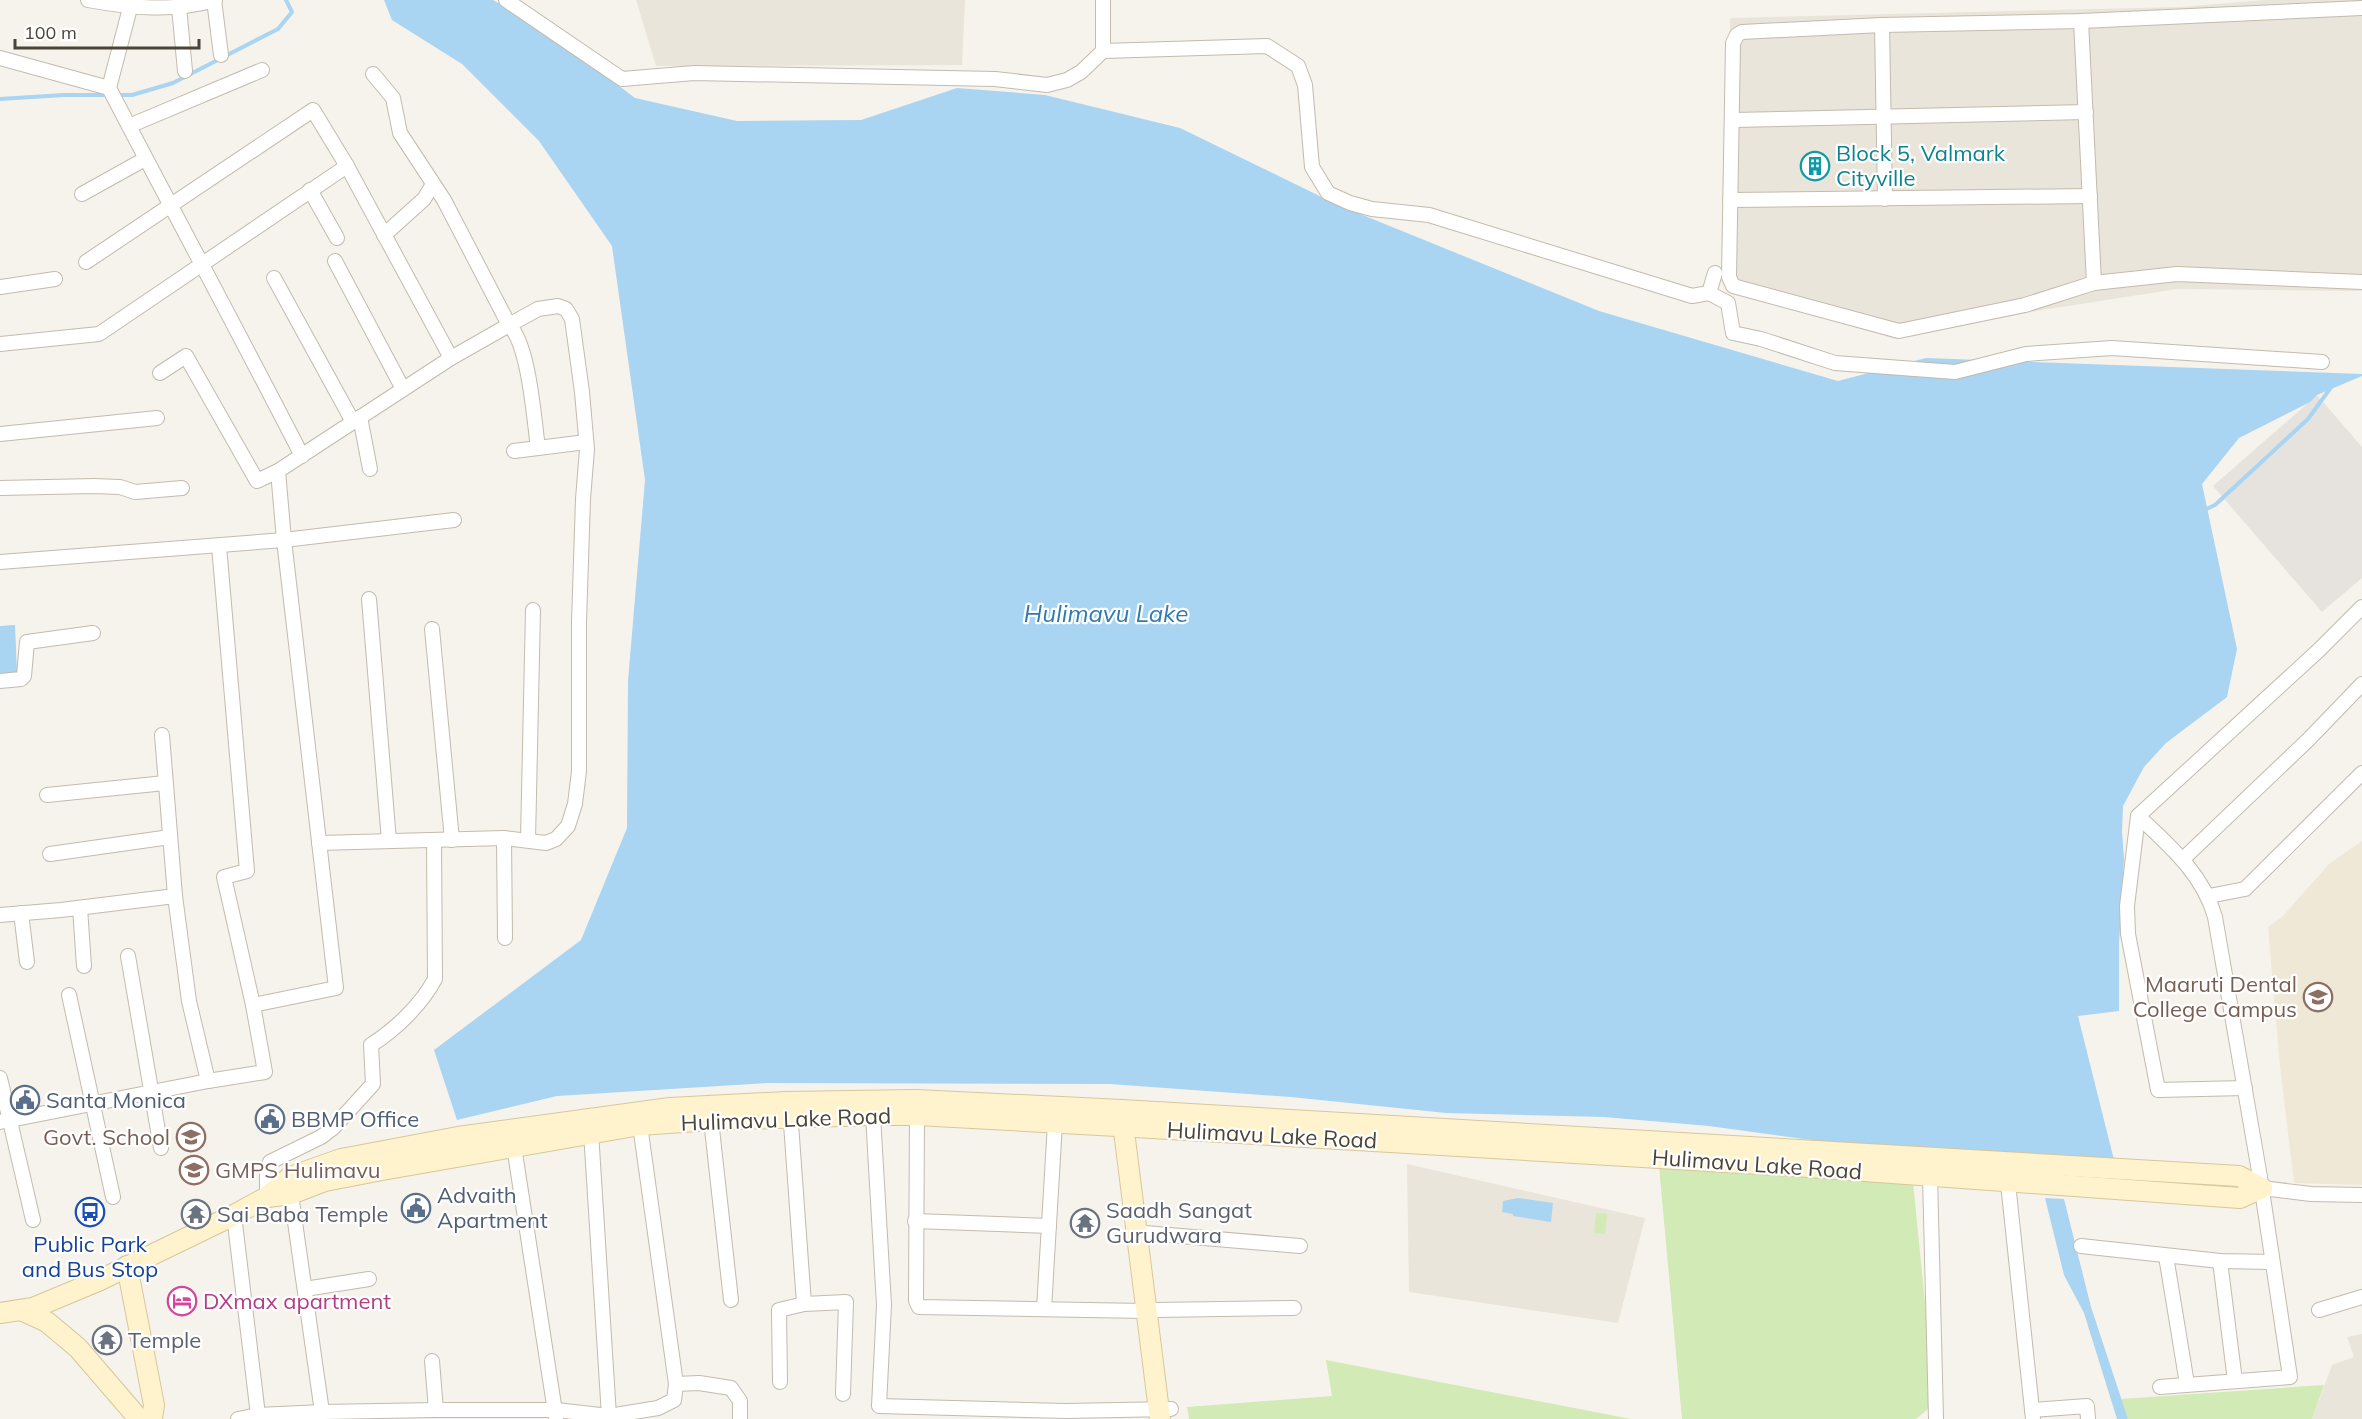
<svg xmlns="http://www.w3.org/2000/svg" width="2362" height="1419" viewBox="0 0 2362 1419" font-family="Mulish,sans-serif">
	<rect width="100%" height="100%" fill="#f6f3ec"/>
	<g fill="#eae5da">
		<polygon points="636,0 965,0 962,65 656,66"/>
		<polygon points="2265,0 2362,0 2362,291 2177,289 2036,311 1895,339 1725,288 1730,18 2180,7"/>
		<polygon points="1407,1164 1645,1218 1618,1323 1409,1292"/>
		<polygon points="2362,1334 2362,1419 2312,1419 2332,1365 2354,1357 2347,1337"/>
	</g>
	<polygon fill="#e6e2dd" points="2317,395 2362,447 2362,578 2322,612 2213,486"/>
	<polygon fill="#efe8d6" points="2362,841 2362,1185 2294,1183 2280,1066 2268,927 2283,916 2329,864"/>
	<g fill="#d2eab5">
		<polygon points="1659,1166 1913,1182 1935,1403 1916,1419 1682,1419"/>
		<polygon points="1596,1213 1607,1214 1605,1234 1594,1233"/>
		<polygon points="1326,1360 1631,1419 1189,1419 1187,1407 1332,1396"/>
		<polygon points="2324,1385 2312,1419 2128,1419 2121,1399"/>
	</g>
	<g fill="#a9d4f2">
		<polygon points="384,0 493,0 552,35 635,98 737,121 861,120 957,88 1045,95 1180,128 1338,205 1599,311 1838,381 1926,358 2362,374 2362,376 2317,395 2310,402 2239,438 2202,484 2237,649 2227,697 2166,743 2144,767 2123,806 2122,831 2124,859 2119,944 2119,1011 2078,1016 2114,1160 1848,1145 1709,1126 1604,1117 1446,1113 1291,1097 1110,1084 767,1083 557,1096 457,1120 434,1050 581,940 627,828 628,681 645,480 612,246 539,141 462,64 392,20"/>
		<polygon points="15,625 17,673 0,675 0,626"/>
		<polygon points="1518,1198 1553,1203 1551,1222 1513,1216 1513,1214 1502,1212 1503,1201"/>
		<polygon points="2045,1198 2064,1199 2091,1307 2128,1419 2117,1419 2084,1313 2064,1275"/>
	</g>
	<g fill="none" stroke-linecap="round" stroke-linejoin="round">
		<g stroke="#a9d4f2" stroke-width="4">
			<polyline points="117,95 132,95 173,83 278,29 292,12 286,0"/>
			<polyline points="0,99 64,95 109,95"/>
			<polyline points="2202,511 2215,505 2308,419 2332,386"/>
		</g>
		<g stroke="#c2bbae" stroke-width="16">
			<g id="minor">
				<path d="M88,0C132,8 172,12 215,0"/>
				<polyline points="214,0 221,55"/>
				<polyline points="506,0 622,79 694,73 995,79 1047,85 1067,80 1081,72 1103,51 1267,46 1298,66 1305,85 1312,167 1328,193 1350,203 1372,209 1429,215 1692,296 1709,293 1715,273"/>
				<polyline points="1103,0 1103,51"/>
				<polyline points="179,7 185,71"/>
				<path d="M130,8L109,88C173,211 239,333 302,456"/>
				<polyline points="2081,21 2094,283 2177,274 2362,282"/>
				<polyline points="1882,25 1885,199"/>
				<polyline points="0,58 109,88"/>
				<polyline points="373,74 393,98 400,133 444,200 509,325 451,358"/>
				<polyline points="1733,120 2086,112"/>
				<polyline points="129,126 262,70"/>
				<polyline points="310,190 337,238"/>
				<polyline points="82,194 145,159"/>
				<polyline points="1730,200 2090,196"/>
				<polyline points="384,235 424,199 433,184"/>
				<polyline points="335,261 403,389"/>
				<polyline points="86,262 313,110 347,166 451,358 278,471 284,540 336,988 253,1005"/>
				<polyline points="274,278 353,422"/>
				<polyline points="2094,283 2025,305 1899,331 1733,286 1729,277 1733,43 1737,35 1742,32 1882,25 2081,21 2362,8"/>
				<polyline points="0,287 55,279"/>
				<polyline points="1709,293 1728,303 1733,333 1761,339 1835,363 1955,372 2026,354 2112,348 2322,362"/>
				<polyline points="0,344 99,334 347,166"/>
				<polyline points="160,373 186,356 257,481 278,471"/>
				<polyline points="360,417 370,469"/>
				<polyline points="0,434 157,418"/>
				<polyline points="514,451 586,442"/>
				<polyline points="0,488 94,486 120,487 135,492 182,488"/>
				<polyline points="0,562 284,540 454,520"/>
				<polyline points="369,599 389,841"/>
				<polyline points="432,629 452,840"/>
				<polyline points="0,681 21,679 24,676 27,642 93,633"/>
				<polyline points="162,735 175,896 189,1001 208,1081"/>
				<polyline points="47,795 165,783"/>
				<polyline points="2138,816 2127,906 2128,934 2158,1090 2245,1088"/>
				<polyline points="504,838 505,938"/>
				<polyline points="528,840 533,610"/>
				<path d="M319,843L504,838L546,843L556,839L568,826L575,804L579,771V622L583,499L587,449L582,392L572,319L566,309L558,306L538,309L509,325C529,344 534,419 538,448"/>
				<polyline points="50,854 170,837"/>
				<polyline points="2183,859 2308,740 2362,684"/>
				<polyline points="2209,896 2245,889 2362,773"/>
				<polyline points="80,908 84,966"/>
				<polyline points="21,913 27,962"/>
				<polyline points="0,915 61,910 175,896"/>
				<polyline points="128,956 161,1148"/>
				<polyline points="69,995 113,1197"/>
				<polyline points="0,1078 33,1220"/>
				<polyline points="790,1110 804,1304 846,1302 843,1394"/>
				<polyline points="873,1115 884,1305 879,1406 1066,1411 1171,1409"/>
				<polyline points="917,1115 916,1301 919,1307 1145,1311"/>
				<polyline points="711,1120 731,1300"/>
				<polyline points="0,1122 208,1081 265,1072 253,1005 224,877 247,871 219,546"/>
				<polyline points="591,1132 609,1416"/>
				<polyline points="513,1140 556,1418"/>
				<polyline points="2007,1174 2033,1419"/>
				<polyline points="1930,1175 1936,1419"/>
				<polyline points="2262,1188 2311,1194 2362,1195"/>
				<polyline points="291,1194 322,1412"/>
				<path d="M267,1197V1171L270,1162L321,1137L333,1128L373,1084L371,1045C396,1029 421,1005 435,979L434,841"/>
				<polyline points="234,1215 258,1415"/>
				<polyline points="915,1221 1049,1226"/>
				<polyline points="1145,1233 1300,1246"/>
				<polyline points="2081,1246 2220,1261 2272,1262"/>
				<polyline points="2166,1256 2187,1384"/>
				<polyline points="2220,1261 2235,1381"/>
				<polyline points="305,1289 369,1279"/>
				<polyline points="1044,1309 1055,1123"/>
				<polyline points="1155,1310 1294,1308"/>
				<polyline points="2319,1310 2362,1297"/>
				<polyline points="432,1361 436,1410"/>
				<polyline points="780,1382 779,1310 804,1304"/>
				<polyline points="676,1384 699,1383 731,1388 740,1401 740,1419"/>
				<path d="M2160,1387L2290,1377L2260,1177L2215,917C2203,874 2169,845 2138,816L2319,650L2362,607"/>
				<polyline points="2032,1410 2087,1406 2088,1419"/>
				<polyline points="238,1419 258,1415 322,1412 436,1410 556,1410 609,1416 658,1408 674,1400 676,1384 640,1125"/>
			</g>
		</g>
		<g stroke="#d6c79b" stroke-width="22">
			<g id="secondary">
				<polyline points="1122,1115 1160,1419"/>
				<polyline points="267,1197 291,1194 325,1181 382,1170 640,1125 711,1120 873,1115 917,1115 1135,1127 1795,1166 2240,1198 2262,1188"/>
				<polyline points="127,1266 154,1405 152,1419"/>
				<polyline points="21,1310 47,1322 78,1348 139,1419"/>
				<polyline points="0,1313 33,1308 98,1281 234,1215 267,1197 290,1177 341,1159 458,1137 670,1108 786,1102 916,1100 1122,1110 2239,1176 2262,1188"/>
			</g>
		</g>
		<use href="#minor" stroke="#fff" stroke-width="14"/>
		<use href="#secondary" stroke="#fff3cd" stroke-width="20"/>
	</g>
	<defs>
		<g id="building-ring" transform="scale(1.5)"><circle r="9.5" fill="#fff" stroke="#0f9aa8" stroke-width="1.5"/><path d="M-4-6H4V6H1V3H-1V6H-4ZM-2.5-4.3h1.7v1.8h-1.7ZM.8-4.3h1.7v1.8H.8ZM-2.5-1h1.7V.8h-1.7ZM.8-1h1.7V.8H.8Z" fill="#0f9aa8"/></g>
		<g id="university-ring" transform="scale(1.5)"><circle r="9.5" fill="#fff" stroke="#8d6e63" stroke-width="1.5"/><path d="M0-5L7-2L0 1L-7-2ZM-4 1L0 2.5L4 1V4Q0 6-4 4Z" fill="#8d6e63"/></g>
		<g id="civic-ring" transform="scale(1.5)"><circle r="9.5" fill="#fff" stroke="#5c6f8a" stroke-width="1.5"/><path d="M-.6-6.5H3V-4.5H.6V-3L4-1V1h2V6H-6V1h2V-1L-.6-3ZM-1.2 2.5V6h2.4V2.5Z" fill="#5c6f8a"/></g>
		<g id="school-ring" transform="scale(1.5)"><circle r="9.5" fill="#fff" stroke="#8d6e63" stroke-width="1.5"/><path d="M0-5L7-2L0 1L-7-2ZM-4 1L0 2.5L4 1V4Q0 6-4 4Z" fill="#8d6e63"/></g>
		<g id="bus-ring" transform="scale(1.5)"><circle r="9.5" fill="#fff" stroke="#1a4fb4" stroke-width="1.5"/><path d="M-5-6H5V4H4V6H2V4H-2V6H-4V4H-5ZM-3.5-4V0h7V-4ZM-3.5 1.2v1.5H-2V1.2ZM2 1.2v1.5H3.5V1.2Z" fill="#1a4fb4"/></g>
		<g id="temple-ring" transform="scale(1.5)"><circle r="9.5" fill="#fff" stroke="#6b7280" stroke-width="1.5"/><path d="M0-6L5-2H3V0L6.5 2.5H4V6H1.5V3h-3V6H-4V2.5H-6.5L-3 0V-2H-5Z" fill="#6b7280"/></g>
		<g id="hotel-ring" transform="scale(1.5)"><circle r="9.5" fill="#fff" stroke="#d1479c" stroke-width="1.5"/><path d="M-6-4.5h1.5V1H6V5H4.5V3h-9V5H-6ZM-4 0a1.8 1.8 0 1 1 3.6 0ZM.5 0V-2.5h3Q6-2.5 6 0Z" fill="#d1479c"/></g>
	</defs>
	<g fill-rule="evenodd">
		<use href="#building-ring" x="1815" y="166"/>
		<use href="#university-ring" x="2318" y="997"/>
		<use href="#civic-ring" x="25" y="1100"/>
		<use href="#civic-ring" x="270" y="1119"/>
		<use href="#school-ring" x="191" y="1137"/>
		<use href="#school-ring" x="194" y="1170"/>
		<use href="#civic-ring" x="416" y="1208"/>
		<use href="#bus-ring" x="90" y="1212"/>
		<use href="#temple-ring" x="196" y="1214"/>
		<use href="#temple-ring" x="1085" y="1223"/>
		<use href="#hotel-ring" x="182" y="1301"/>
		<use href="#temple-ring" x="107" y="1340"/>
	</g>
	<g text-anchor="middle" stroke-width="4.5" stroke-linejoin="round" paint-order="stroke">
		<g font-size="22" fill="#0d838f" stroke="#fff" text-anchor="start">
			<text x="1836" y="161">Block 5, Valmark<tspan x="1836" dy="25">Cityville</tspan></text>
		</g>
		<g font-size="22" fill="#785e54" stroke="#fff" text-anchor="end">
			<text x="2297" y="992">Maaruti Dental<tspan x="2297" dy="25">College Campus</tspan></text>
			<text x="170" y="1145">Govt. School</text>
			<text x="215" y="1178" text-anchor="start">GMPS Hulimavu</text>
		</g>
		<g font-size="22" fill="#4e5e75" stroke="#fff" text-anchor="start">
			<text x="46" y="1108">Santa Monica</text>
			<text x="291" y="1127">BBMP Office</text>
			<text x="437" y="1203">Advaith<tspan x="437" dy="25">Apartment</tspan></text>
		</g>
		<g font-size="22" fill="#4b4439" stroke="#fff">
			<text transform="translate(786 1119) rotate(-2)" y="8">Hulimavu Lake Road</text>
			<text transform="translate(1272 1135) rotate(3)" y="8">Hulimavu Lake Road</text>
			<text transform="translate(1757 1164) rotate(4)" y="8">Hulimavu Lake Road</text>
		</g>
		<g font-size="22" fill="#5b616d" stroke="#fff" text-anchor="start">
			<text x="1106" y="1218">Saadh Sangat<tspan x="1106" dy="25">Gurudwara</tspan></text>
			<text x="217" y="1222">Sai Baba Temple</text>
			<text x="128" y="1348">Temple</text>
		</g>
		<g font-size="22" fill="#164399" stroke="#fff">
			<text x="90" y="1252">Public Park<tspan x="90" dy="25">and Bus Stop</tspan></text>
		</g>
		<g font-size="22" fill="#b23c85" stroke="#fff" text-anchor="start">
			<text x="203" y="1309">DXmax apartment</text>
		</g>
		<g font-size="24" font-style="italic" fill="#2e7ab2" stroke="#fff">
			<text x="1106" y="622">Hulimavu Lake</text>
		</g>
	</g>
	<path d="M15 39v9h184v-9" fill="none" stroke="#4b4439" stroke-width="3"/>
	<text x="24" y="39" font-size="18" fill="#4b4439" stroke="#ffffff" stroke-width="4.5" paint-order="stroke">100 m</text>
</svg>
